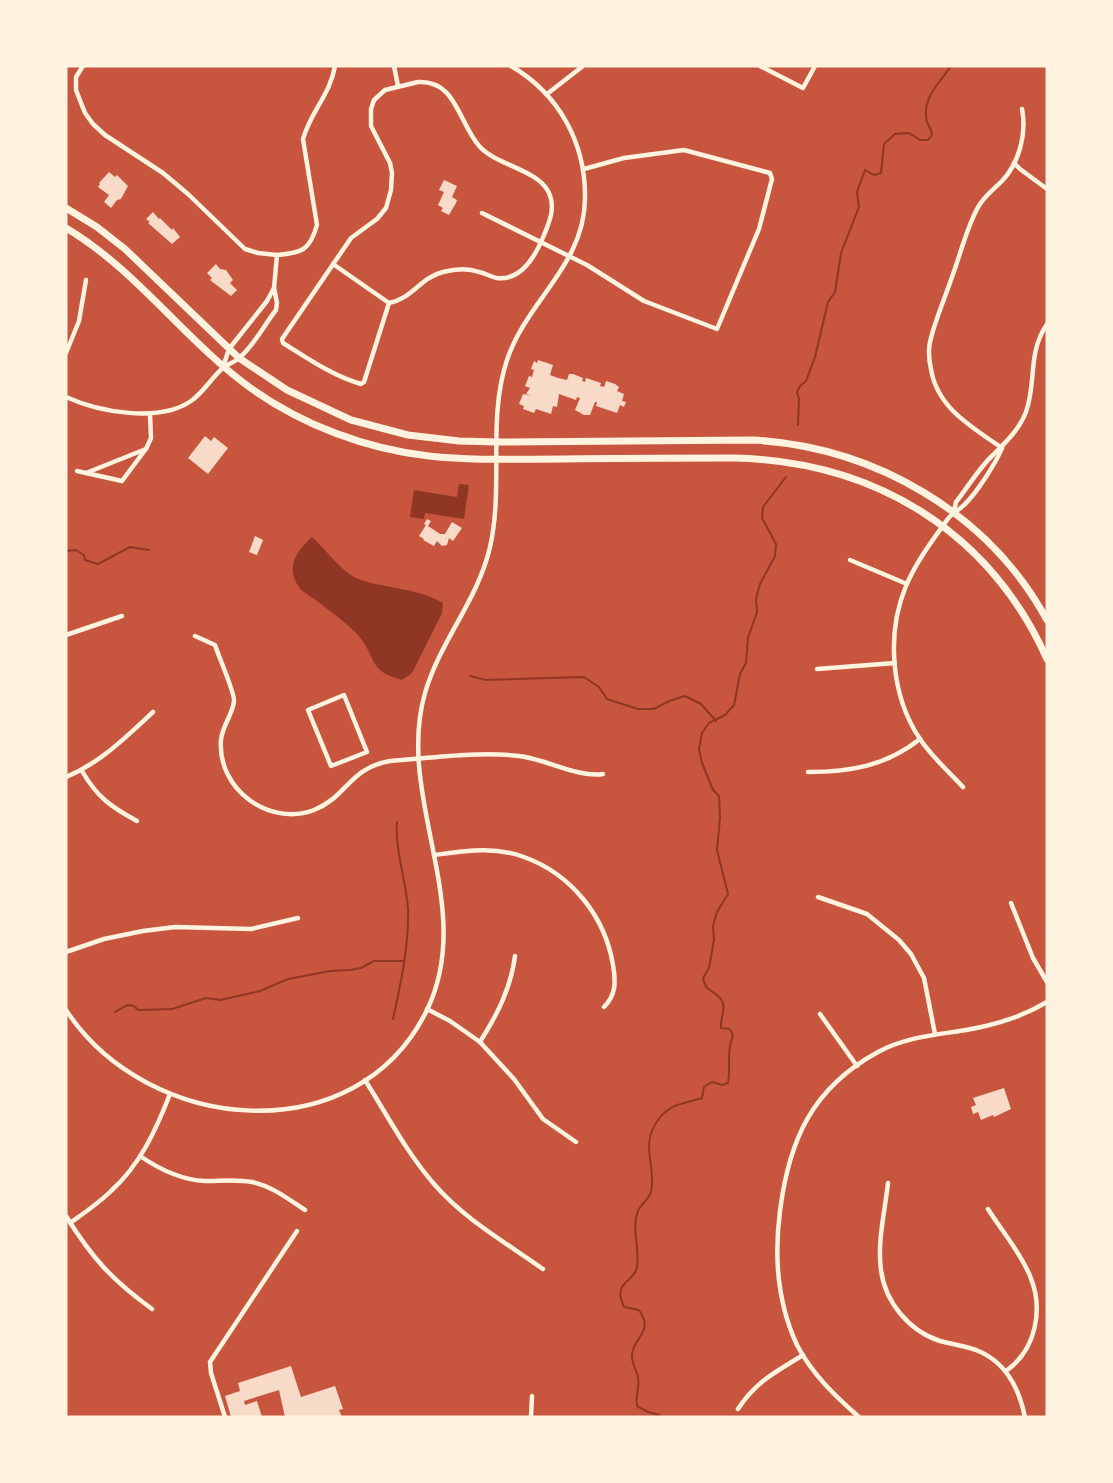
<svg xmlns="http://www.w3.org/2000/svg" width="1113" height="1483" viewBox="0 0 1113 1483" font-family="Mulish,sans-serif">
	<rect width="100%" height="100%" fill="#c8553d"/>
	<g fill="#8f3625">
		<polygon points="459,484 469,485 464,519 425,513 424,519 410,517 414,490 457,497"/>
		<path d="M312,537C327,550 341,573 361,580C388,589 417,588 443,603L442,613L412,673L402,680C366,671 377,655 357,634C341,618 320,603 301,590C285,569 295,552 312,537Z"/>
	</g>
	<g fill="none" stroke-linecap="round" stroke-linejoin="round">
		<g stroke="#8f3625" stroke-width="2">
			<path d="M798,425L799,399L797,392L800,386L806,381L815,357L828,302L835,292L841,253L859,207L857,192L865,170L874,175L881,173L884,144L895,134L909,133L920,140H928L932,135C932,130 929,127 927,122C921,98 939,84 951,66"/>
			<polyline points="66,551 76,550 84,555 85,560 98,564 130,547 149,550"/>
			<polyline points="470,676 486,680 584,677 599,687 607,699 638,709 654,709 669,701 685,696 701,704 716,721"/>
			<polyline points="115,1012 127,1005 134,1006 138,1010 172,1009 206,998 220,1000 260,991 288,979 330,971 350,970 361,968 374,961 404,961"/>
			<path d="M393,1019C401,983 409,945 408,909C406,879 395,852 397,822"/>
			<path d="M660,1417L659,1415L648,1412L637,1406C635,1396 640,1387 638,1377C636,1369 631,1362 632,1354C635,1335 654,1332 639,1310L624,1307C612,1280 634,1284 637,1267C640,1249 631,1228 638,1211C641,1204 649,1199 651,1192C657,1166 639,1146 658,1120C670,1103 684,1104 702,1098L704,1087L712,1082L722,1085L728,1083C731,1067 726,1051 733,1036L730,1029L721,1028C720,1018 727,1008 721,999C713,989 706,993 703,978L709,968L714,940L713,926L717,912L728,894L717,850L720,818L719,796L713,790L702,763L699,749L702,733L709,723L725,715L734,705L740,674L746,663L748,638L757,612L756,599L760,584L775,556L776,544L762,518L763,507L786,477"/>
		</g>
	</g>
	<g fill="#f7dbc8">
		<polygon points="109,172 115,177 117,175 128,186 121,199 117,200 111,208 104,202 109,195 98,187 100,184 99,183"/>
		<polygon points="444,180 457,186 452,197 457,200 456,203 449,215 441,211 443,208 438,205 444,192 439,190"/>
		<polygon points="153,212 159,219 160,218 172,230 173,228 180,237 172,244 148,223 150,222 146,219"/>
		<polygon points="216,264 220,269 226,270 233,280 230,283 237,290 231,296 210,280 212,278 207,273"/>
		<polygon points="538,360 553,365 550,375 558,378 567,380 569,374 573,374 583,378 582,381 585,382 586,378 601,383 600,386 604,387 606,381 615,384 619,387 617,391 624,394 622,401 626,402 624,407 620,405 617,413 596,406 597,402 595,402 590,415 584,415 575,410 580,398 577,397 576,400 559,394 557,407 553,406 551,414 536,409 534,413 523,409 524,406 519,404 523,394 532,396 526,394 530,388 525,386 529,376 532,377 534,370 531,369 534,361 537,363"/>
		<polygon points="205,436 211,441 214,437 228,448 208,474 188,458"/>
		<polygon points="427,519 431,521 428,526 440,534 445,534 452,522 462,528 453,541 449,538 447,545 442,546 437,541 434,546 423,540 424,539 419,536 426,525 424,524"/>
		<polygon points="255,536 263,540 257,555 249,552"/>
		<polygon points="1004,1088 1011,1109 994,1117 993,1115 981,1120 978,1112 973,1114 971,1107 976,1105 973,1098"/>
		<polygon points="291,1366 301,1397 335,1386 343,1409 339,1410 342,1417 285,1417 279,1390 244,1401 245,1405 257,1401 262,1417 231,1417 225,1396 240,1391 238,1383"/>
	</g>
	<g fill="none" stroke-linecap="round" stroke-linejoin="round">
		<g stroke="#fff3e0" stroke-width="4.5">
			<polyline points="394,66 398,86"/>
			<polyline points="760,66 803,88 815,66"/>
			<path d="M418,82C457,80 458,123 480,147C497,165 537,170 548,191C556,206 550,221 544,235C536,255 521,281 497,278C491,277 485,273 479,272C468,268 455,269 443,272C421,277 412,299 389,303L364,382L361,384C333,376 307,358 283,343L282,339L351,238L377,219L386,208L391,190L392,173L390,163L371,126V109L374,100L385,90Z"/>
			<polyline points="547,94 583,66"/>
			<polyline points="1014,163 1020,169 1047,189"/>
			<polyline points="482,213 587,265 644,301 717,329 759,229 772,179 770,173 684,150 624,158 584,169"/>
			<path d="M277,255C302,253 310,250 317,225L303,139C311,111 330,95 335,66"/>
			<polyline points="333,264 389,303"/>
			<polyline points="66,353 79,321 86,280"/>
			<polyline points="223,367 229,349 267,301 274,288"/>
			<path d="M66,397C99,412 159,423 191,401C204,392 212,377 223,368C228,364 235,362 239,358C254,346 264,325 276,310L277,303L274,288L277,255L258,253L245,249L188,194L163,173L105,135L93,124L85,113L76,90V77L83,66"/>
			<path d="M1002,448C972,427 937,408 931,369C929,360 928,351 930,342C935,320 945,298 952,277C960,256 968,222 980,204C986,195 994,189 1002,181C1019,163 1027,134 1022,109"/>
			<polyline points="77,471 86,473 146,449 151,438 150,414"/>
			<polyline points="86,473 122,481 145,450"/>
			<path d="M954,511L956,502C968,487 979,468 993,455C1006,442 1019,430 1026,412C1037,381 1027,354 1047,324"/>
			<polyline points="850,560 907,584"/>
			<polyline points="66,635 122,616"/>
			<path d="M195,636L215,645C218,655 235,693 234,701C233,714 222,726 221,740C217,789 269,827 314,810C347,797 349,768 390,761C431,758 478,751 519,756C546,759 578,778 603,774"/>
			<polyline points="817,669 895,663"/>
			<polygon points="344,695 367,752 331,766 308,710"/>
			<path d="M82,771C97,797 111,807 137,821"/>
			<path d="M808,772C850,772 886,766 920,739"/>
			<path d="M66,777C100,763 126,737 153,712"/>
			<path d="M963,787C949,772 932,757 920,739C891,696 886,634 906,586C916,562 932,541 947,520C952,513 958,511 964,505C976,494 996,463 1002,448"/>
			<path d="M434,855C465,851 494,846 524,857C571,874 605,916 613,965C616,982 616,995 604,1007"/>
			<polyline points="818,897 867,914 899,940 911,954 924,978 935,1034"/>
			<polyline points="1011,903 1033,958 1047,982"/>
			<polyline points="66,952 104,939 143,931 175,927 251,929 298,918"/>
			<polyline points="427,1009 450,1021 480,1042 514,1079 543,1119 576,1142"/>
			<path d="M66,1010C147,1134 358,1155 428,1008C476,905 395,797 425,693C440,641 478,600 490,547C504,486 487,420 507,360C527,300 584,266 585,199C586,143 559,94 511,66"/>
			<polyline points="820,1014 857,1066"/>
			<path d="M480,1042C497,1015 511,988 515,956"/>
			<path d="M365,1080C387,1115 407,1153 434,1184C464,1219 505,1242 543,1269"/>
			<path d="M140,1156C159,1169 181,1180 205,1181C220,1181 236,1179 252,1182C272,1186 288,1199 305,1210"/>
			<path d="M888,1183C885,1211 877,1242 881,1270C885,1302 909,1331 940,1341C952,1344 964,1346 976,1350C1005,1361 1019,1388 1025,1417"/>
			<path d="M988,1209C1001,1230 1021,1253 1030,1276C1044,1309 1036,1350 1006,1371"/>
			<path d="M66,1216C92,1258 112,1280 152,1309"/>
			<path d="M70,1223C84,1213 99,1203 111,1191C140,1165 156,1130 170,1094"/>
			<path d="M738,1409C756,1381 776,1372 803,1355"/>
			<polyline points="225,1417 211,1373 210,1362 297,1231"/>
			<polyline points="531,1417 532,1396"/>
			<path d="M859,1417C835,1396 812,1374 797,1345C777,1302 774,1257 780,1211C789,1140 812,1088 878,1052C906,1037 935,1035 966,1030C995,1025 1022,1017 1047,1002"/>
		</g>
		<g stroke="#fff3e0" stroke-width="7">
			<path d="M66,208L97,227L125,249L239,358L287,390L351,420L408,435L459,441L497,442L753,440C874,447 988,512 1047,620"/>
			<path d="M66,228C137,270 185,341 252,389C303,425 366,449 429,456C474,461 520,459 565,459C622,458 678,458 734,458C873,461 989,530 1047,659"/>
		</g>
	</g>
	<rect width="1113" height="1483" fill="none" stroke="#fff3e0" stroke-width="135"/>
</svg>
